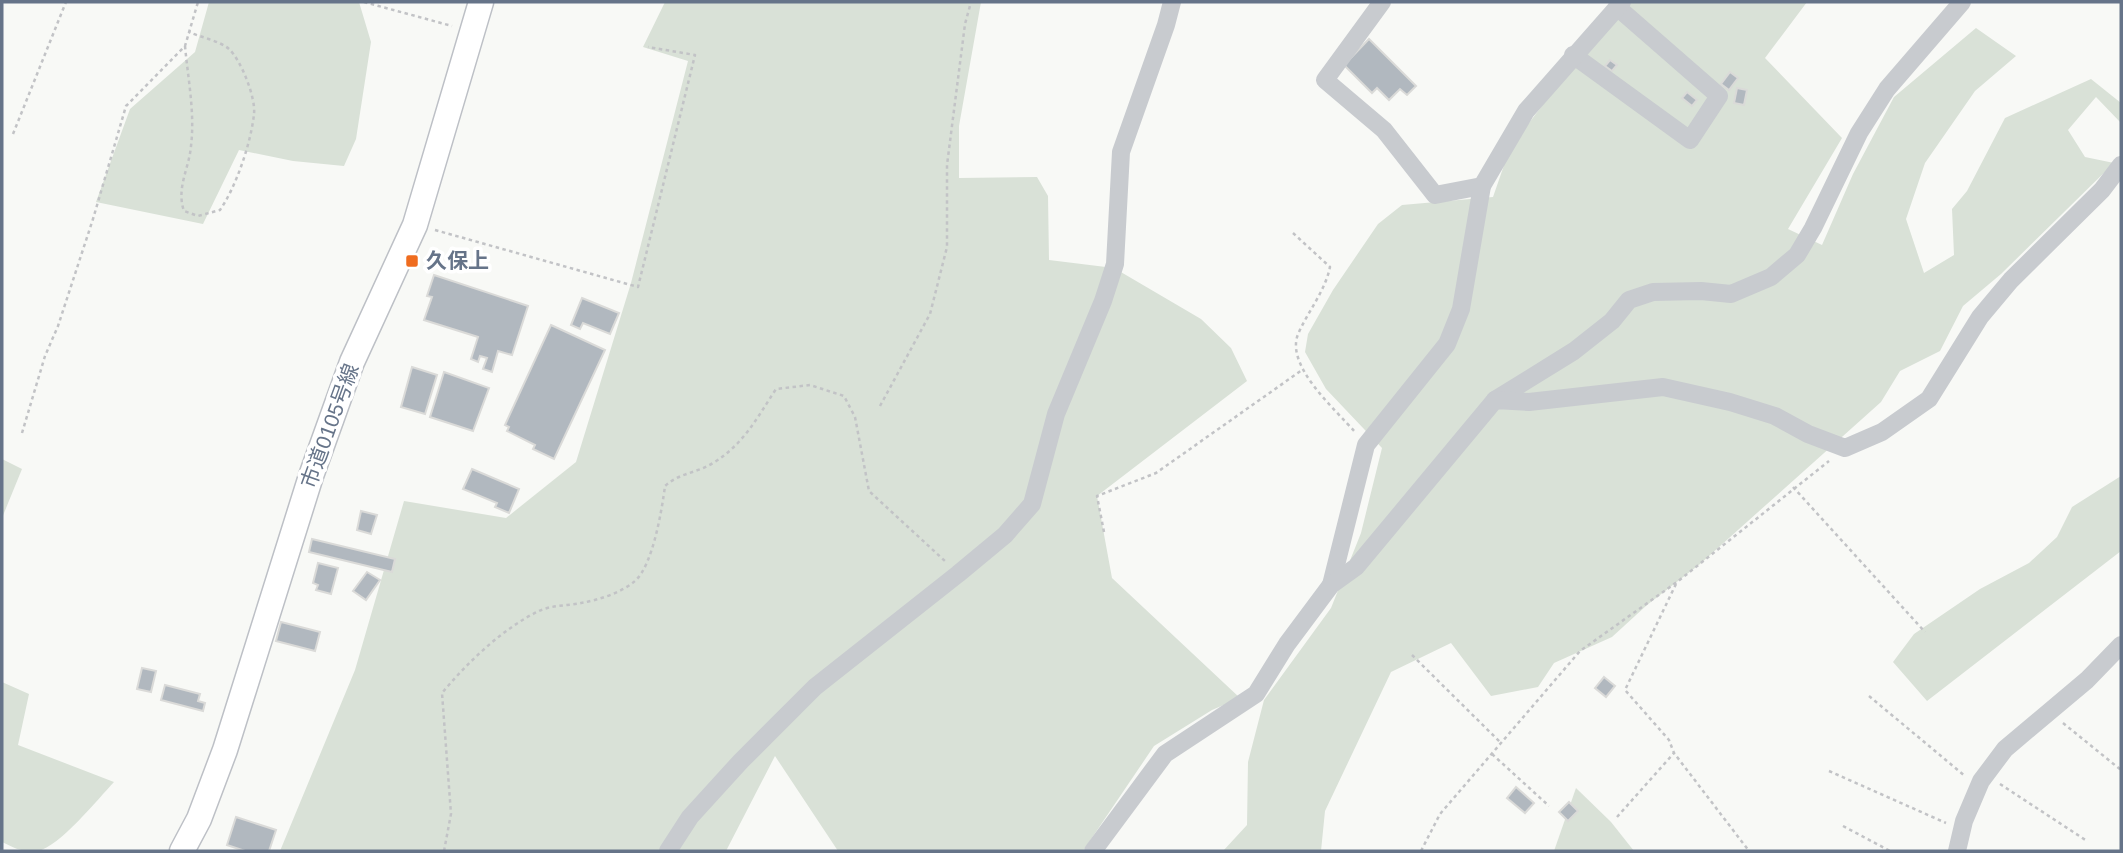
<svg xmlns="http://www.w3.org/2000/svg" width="2123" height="853" viewBox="0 0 2123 853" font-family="Arial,'Noto Sans JP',sans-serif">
	<rect width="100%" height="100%" fill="#f8f9f6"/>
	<g fill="#d9e1d7">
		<polygon points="209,2 359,2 371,42 356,139 344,166 293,161 239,150 203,224 96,202 130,109 195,52"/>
		<polygon points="665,2 981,2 959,126 959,178 1037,177 1048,196 1049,260 1114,268 1201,319 1231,348 1247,381 1097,496 1112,578 1240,698 1212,710 1154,746 1083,851 838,851 775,756 726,851 280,851 355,670 404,501 506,518 576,462 631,283 688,61 643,47"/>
		<polygon points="1621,2 1807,2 1765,58 1842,138 1788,229 1822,245 1853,174 1894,97 1976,28 2016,56 1975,91 1925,163 1906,219 1924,273 1954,255 1952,209 1967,191 2005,118 2091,79 2121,103 2121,123 2096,97 2068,130 2085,157 2114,163 2001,274 1963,306 1940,351 1900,371 1881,402 1700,564 1647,605 1612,637 1554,663 1538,687 1491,696 1451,643 1391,672 1325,811 1321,851 1223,851 1247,825 1248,762 1264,700 1331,608 1361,533 1382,448 1326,389 1305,352 1308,334 1333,290 1378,224 1402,205 1493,197 1510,148"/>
		<polygon points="2,459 22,469 2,518"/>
		<polygon points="2121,476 2121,551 1927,701 1893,662 1914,634 1980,589 2029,563 2057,537 2072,507"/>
		<path d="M2,682L29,694L18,745L114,782C98,799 59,847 38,851C24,853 14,848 2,842Z"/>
		<polygon points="1576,788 1611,822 1634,851 1554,851"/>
	</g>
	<g fill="#b1b8bf" stroke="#dadad8" stroke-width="2">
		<polygon points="1369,39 1416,86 1407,95 1400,89 1389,100 1377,88 1372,93 1344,65"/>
		<polygon points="1610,60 1617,65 1612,71 1605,66"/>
		<polygon points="1730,72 1738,78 1729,90 1721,84"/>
		<polygon points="1737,88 1747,90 1744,105 1734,103"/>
		<polygon points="1687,92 1697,100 1692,106 1682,98"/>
		<polygon points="434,275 528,306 512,355 498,351 492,372 483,369 487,358 480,356 478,362 471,359 478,337 424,320 432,297 427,296"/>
		<polygon points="582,298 619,313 610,334 583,323 580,329 571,325"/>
		<polygon points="551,325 605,350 554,459 533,449 535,445 507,431 509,427 505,425"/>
		<polygon points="412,367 437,375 425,414 401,407"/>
		<polygon points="444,372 489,388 473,431 430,417"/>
		<polygon points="472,469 519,489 509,513 495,507 497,503 463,489"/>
		<polygon points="361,511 377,515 371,534 357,530"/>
		<polygon points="312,539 395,559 392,572 309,552"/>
		<polygon points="318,563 338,568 331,594 316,590 318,585 313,583"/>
		<polygon points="367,572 380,580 366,600 353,591"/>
		<polygon points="281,622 320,632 315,651 276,641"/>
		<polygon points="142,668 156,671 151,692 137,689"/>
		<polygon points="1604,677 1615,686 1606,697 1595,688"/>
		<polygon points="165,685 200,694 198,701 205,703 203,711 161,700"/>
		<polygon points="1516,787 1534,803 1525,813 1507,798"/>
		<polygon points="1569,802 1578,811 1568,821 1559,812"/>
		<polygon points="236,817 276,830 269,851 245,851 227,845"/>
	</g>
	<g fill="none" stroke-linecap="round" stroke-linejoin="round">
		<g stroke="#bdc0c6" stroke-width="27">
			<polyline id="secondary" points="182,851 199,819 225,750 311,476 352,362 415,225 481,2"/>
		</g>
		<g stroke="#c2c3c6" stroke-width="2.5" stroke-dasharray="3.5 3.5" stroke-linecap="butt">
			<polyline points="364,2 452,26"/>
			<path d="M185,46C188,79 195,113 191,146C189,169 176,188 184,211L198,216L220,210C236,187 251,143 254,114C256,98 241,60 229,49C220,41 200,37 189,32"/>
			<polyline points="13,134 66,2"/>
			<polyline points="435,230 638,287 695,55 648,47"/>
			<path d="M1293,233L1330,267C1325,291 1309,310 1299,332C1283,364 1334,408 1355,432"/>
			<polyline points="880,406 930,314 947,247 947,165 965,24 971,2"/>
			<polyline points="22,433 45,356 58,326 93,219 126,106 185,46 198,2"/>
			<polyline points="1793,487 1925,632"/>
			<polyline points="1104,532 1097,496 1156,473 1302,370"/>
			<polyline points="1676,584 1625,690 1669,740 1674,753 1749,851"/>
			<polyline points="1412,655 1501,743"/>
			<polyline points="1869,696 1965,776"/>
			<polyline points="2063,723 2121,770"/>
			<polyline points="1492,754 1549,806"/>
			<polyline points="1829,771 1946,823"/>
			<polyline points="2000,784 2087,841"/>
			<polyline points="1617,817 1674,753"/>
			<polyline points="1843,826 1890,851"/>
			<path d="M444,851L451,814L442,693C467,663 503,628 539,611C551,605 567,606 581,603C598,600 621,593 635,581C653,565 662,509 665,486C679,473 697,473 713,463C743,445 757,418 776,389L810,385L844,396L855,417L869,491L946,562"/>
			<polyline points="1421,851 1440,814 1580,651 1677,582 1829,461"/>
		</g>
		<g stroke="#c8cbcf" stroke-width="18">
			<polyline points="1382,2 1325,80 1384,130 1435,195 1482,186"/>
			<polyline points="1573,55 1690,140 1719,96 1617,7"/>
			<polyline points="1495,400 1574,351 1612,321 1629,300 1653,292 1701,291 1731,294 1771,277 1797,255 1813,228 1859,133 1887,89 1962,2"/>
			<polyline points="1331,585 1366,445 1447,344 1461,309 1482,186 1526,111 1622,2"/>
			<polyline points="668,851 690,817 741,761 815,687 958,574 1005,535 1032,504 1056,414 1103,301 1115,264 1121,152 1166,25 1172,2"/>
			<polyline points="1093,851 1165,754 1256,694 1287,644 1331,585 1356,567 1495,400 1529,402 1663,387 1730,402 1775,416 1808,434 1845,448 1882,432 1929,399 1980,317 2011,280 2102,190 2121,165"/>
			<polyline points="1957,851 1964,821 1981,781 2005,749 2087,680 2121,645"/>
		</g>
		<use href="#secondary" stroke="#fff" stroke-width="24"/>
	</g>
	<rect fill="#ef6c1f" stroke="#fff" stroke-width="2.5" x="405" y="254" width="14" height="14" rx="3.5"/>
	<g text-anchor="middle" stroke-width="7" stroke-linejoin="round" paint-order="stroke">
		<g font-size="21" font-weight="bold" fill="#667489" stroke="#fff" text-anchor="start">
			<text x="426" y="268">久保上</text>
		</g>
		<g font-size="21" fill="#667489" stroke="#fff">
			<text transform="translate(330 426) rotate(-70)" y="7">市道0105号線</text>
		</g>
	</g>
	<rect width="2123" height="853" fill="none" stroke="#667489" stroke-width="7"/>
</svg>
